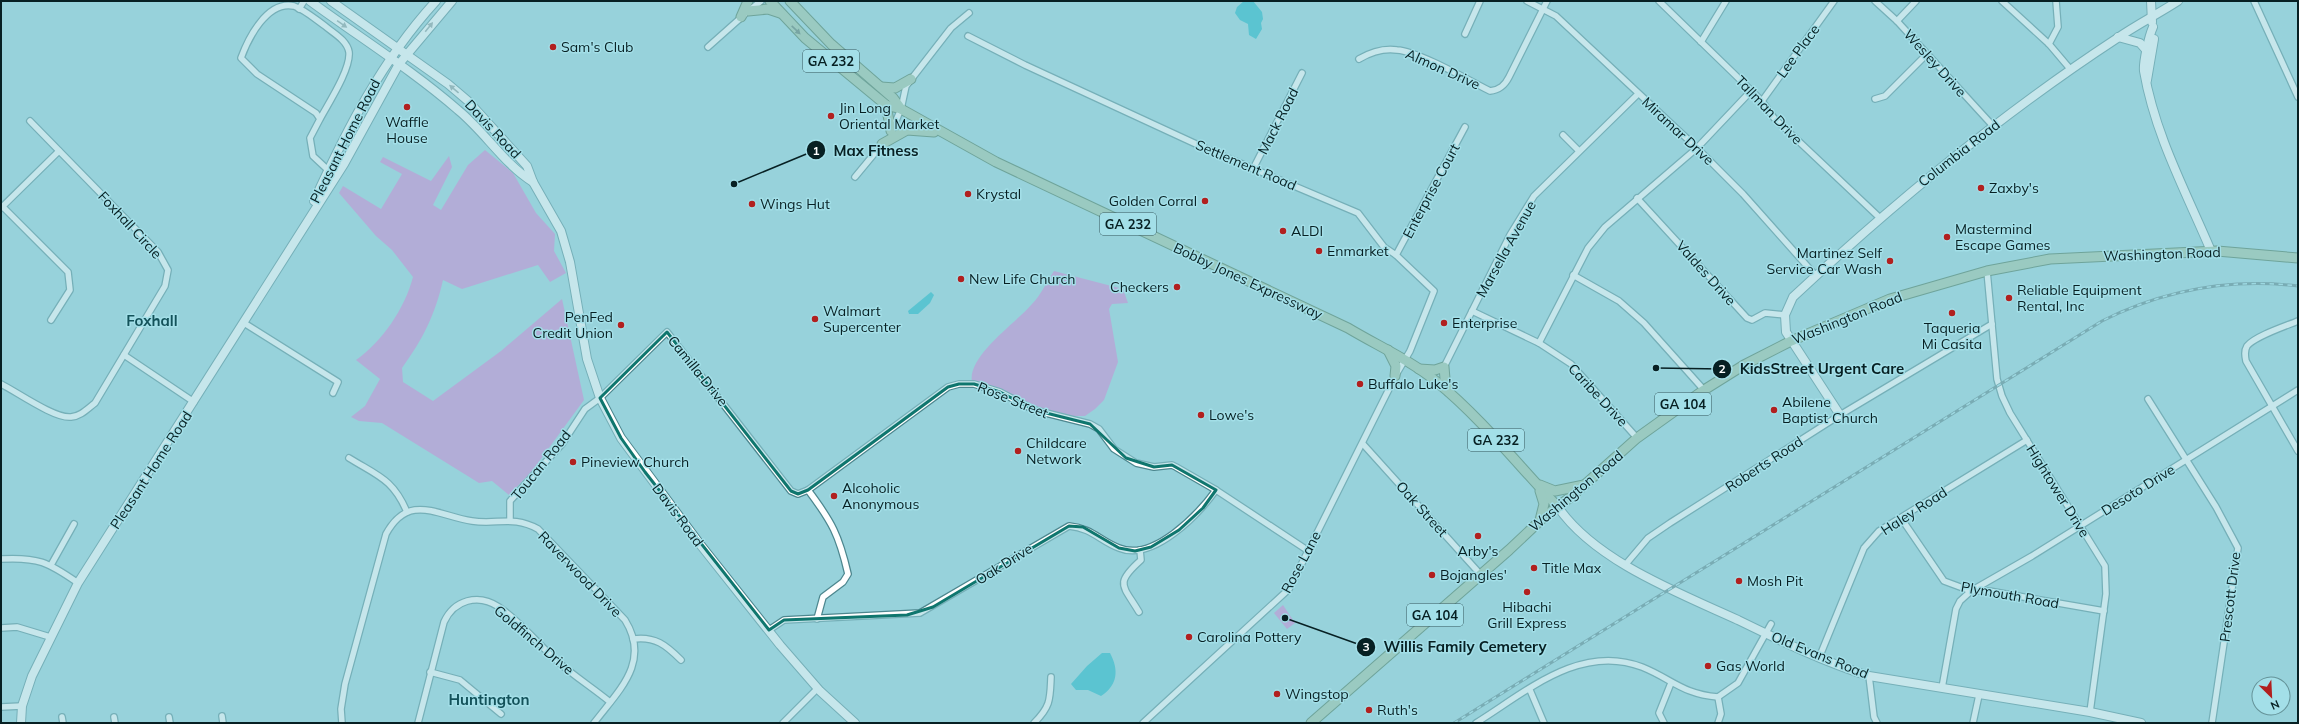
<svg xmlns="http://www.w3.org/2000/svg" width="2299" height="724" viewBox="0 0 2299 724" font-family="Mulish,sans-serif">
	<rect width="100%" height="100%" fill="#97d2db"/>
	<g fill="#d381d3">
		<path d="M485,150L513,173L536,213L555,234L554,251L566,273L550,282L538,265L462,289L443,280C435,315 423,339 402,368L403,382L433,401L501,351L562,299L584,400L532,471L509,495L492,481L479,483L382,423L359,421L351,417L365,406L380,379L356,360C382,342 405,308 413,277L392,250L376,236L339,193L343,186L381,209L402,174L380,162L383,157L431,181L449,156L452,167L433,205L441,210L468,165Z"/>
		<path d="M1054,271L1123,289L1128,303L1112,304L1109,309L1118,362L1104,400L1095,409L1085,416H1070L1046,410L1003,391L972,382C967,356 1016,323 1032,304C1041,295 1047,281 1054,271Z"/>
		<polygon points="1283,605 1295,623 1287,629 1274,613"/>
	</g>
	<g fill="#12b4c6">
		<polygon points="1244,1 1253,1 1262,12 1263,19 1261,23 1262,29 1256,39 1249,35 1248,24 1240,20 1235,13 1237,7"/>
		<polygon points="931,292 934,295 930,303 918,314 909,314 908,311"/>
		<path d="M1102,653H1110C1119,670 1118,685 1101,696L1088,690H1076L1071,684L1087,666Z"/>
	</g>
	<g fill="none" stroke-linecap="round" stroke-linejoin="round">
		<g stroke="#4d878f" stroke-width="8">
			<g id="street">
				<polyline points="1527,1 1556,16 1697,148 1743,194 1816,276"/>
				<polyline points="1659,1 1762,101 1774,118 1880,218"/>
				<polyline points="1875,1 1897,21 1993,126"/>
				<polyline points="2002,1 2049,44 2071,70"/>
				<polyline points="2254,1 2298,97"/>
				<polyline points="299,9 304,1"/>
				<polyline points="750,10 761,1"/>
				<polyline points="1897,21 1916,1"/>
				<polyline points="1465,34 1480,1"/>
				<polyline points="968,36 1025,65 1209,150 1358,213 1384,247 1396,255 1434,291 1410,351 1397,373 1289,589 1143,723"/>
				<polyline points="1701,42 1726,1"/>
				<polyline points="2049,44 2058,27 2056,1"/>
				<polyline points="708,47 744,15"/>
				<path d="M1359,59C1371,52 1383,48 1397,50C1418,51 1470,81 1490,91C1500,90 1505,85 1509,77L1547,1"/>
				<polyline points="1875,99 1885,96 1927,54"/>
				<polyline points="1762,101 1834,1"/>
				<path d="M320,119C328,104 351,69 349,52C347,40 333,33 325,26C315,19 305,10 294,6C267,0 248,39 241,58L257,74L316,113L320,119L310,138L313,156L328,170L337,173"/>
				<polyline points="891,132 901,109 906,86 951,28 969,13"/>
				<polyline points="1563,135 1579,151"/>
				<polyline points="1253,169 1302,73"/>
				<polyline points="855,177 884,142"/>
				<polyline points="1637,198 1747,318 1752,320 1765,313 1785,315"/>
				<polyline points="3,207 68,272 70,290 51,320"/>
				<polyline points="1,208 59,151"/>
				<polyline points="1396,255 1465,127"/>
				<polyline points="1987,271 1997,379 2002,396 2010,413 2105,566 2106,594 2090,712"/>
				<polyline points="1573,275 1619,301 1644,323 1704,390"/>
				<polyline points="1472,311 1539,343 1571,364 1637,438"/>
				<path d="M2298,321C2286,326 2255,336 2247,346C2244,351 2245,356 2246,361L2298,451"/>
				<polyline points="244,323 338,382 333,393"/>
				<polyline points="1539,343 1588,248 1605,227 1697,148 1751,91"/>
				<polyline points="124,355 194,402"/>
				<polyline points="1444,367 1510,235 1534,196 1638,94"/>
				<path d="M1,384C17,392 55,419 71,417C81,416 87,409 95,403L165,286L168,270L158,252L30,121"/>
				<polyline points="2148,399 2216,507 2238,548 2212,723"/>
				<polyline points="1363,444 1481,575"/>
				<path d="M349,458C378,476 393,479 407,512"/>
				<polyline points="808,490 948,387 959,384 974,384 1000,392 1034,410 1090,424 1099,429 1114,449 1136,463 1154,467 1172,465 1176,467 1216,490 1307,550"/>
				<polyline points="1901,518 1944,581 1971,591 1989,591 2104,611"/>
				<path d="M510,520V501L562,444L585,409L600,398L667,332L791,491L798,494L808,490C832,522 839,535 848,574L843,582L823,597L817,619"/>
				<path d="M1,559C38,557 48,562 78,583"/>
				<polyline points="1626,564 1648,538 1670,523 1840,415 1992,324"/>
				<polyline points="51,565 74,524"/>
				<path d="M1139,612C1123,585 1114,584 1141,560L1140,550"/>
				<polyline points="1,628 17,627 50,637"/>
				<path d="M769,630L784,620L920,613L1069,526C1092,528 1100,541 1119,548C1153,562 1198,515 1216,490"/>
				<path d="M633,639C655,636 666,645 681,660"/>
				<polyline points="1819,658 1864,548 1879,531 2027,440"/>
				<polyline points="430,672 460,680 501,714"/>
				<polyline points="1869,676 1874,717 1877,723"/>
				<polyline points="1942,688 1956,609 1960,601 1971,591 2032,556 2298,390"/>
				<polyline points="1530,690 1544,723"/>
				<polyline points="1,707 22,706"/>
				<polyline points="222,716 223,723"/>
				<polyline points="62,717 63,723"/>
				<polyline points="114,717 115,723"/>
				<polyline points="169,717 170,723"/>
				<path d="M342,723L341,709L345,684L386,534C409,492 438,516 472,521C497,525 513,515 538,529L625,620C651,662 619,690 594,723"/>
				<path d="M418,723L444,622C454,600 478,593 499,607C521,622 538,644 557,661C574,676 593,688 610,702"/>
				<polyline points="783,723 818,688"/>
				<path d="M1034,723C1051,706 1050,699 1051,677"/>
				<path d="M1476,723C1526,692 1580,643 1642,667C1672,679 1682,694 1718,697L1738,683L1771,624"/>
				<polyline points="1664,723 1659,713 1671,683"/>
				<polyline points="1718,723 1721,714 1718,697"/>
				<polyline points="1973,723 1979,695"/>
			</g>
		</g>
		<g stroke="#4d878f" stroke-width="10">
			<g id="secondary">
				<path d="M310,1C359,37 412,70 458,110C485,132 504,164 533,182"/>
				<polyline points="331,1 448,84 468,101 527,166 533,182 561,231 570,262 587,359 600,398 621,438 699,543 780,645 820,691 855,723"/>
				<polyline points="2151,1 2152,22"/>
				<path d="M2153,27C2149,36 2143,62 2144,71C2155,135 2186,192 2211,251"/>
				<polyline points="2118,37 2140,43 2147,51"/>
				<polyline points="2147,80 2154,39"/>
				<path d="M314,201C347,129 382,60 436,1"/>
				<path d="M1840,415L1786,332L1785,315L1793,297C1894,203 2000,115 2116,39C2136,25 2158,14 2178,1"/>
				<path d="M1558,507C1595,561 1679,593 1738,620C1781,641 1824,662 1869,676L2090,712L2141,723"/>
				<polyline points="21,723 22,706 32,676 78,583 344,164 399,64 452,1"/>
			</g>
		</g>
		<g stroke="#3e6d4d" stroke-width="11">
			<g id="primary">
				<path d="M770,1L805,38L886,105L901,109L996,162L1348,328C1378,346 1410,360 1437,382C1482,419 1518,465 1558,507"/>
				<polyline points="790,1 831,44 893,98 901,109"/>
				<polyline points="748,11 768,9 780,13"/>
				<polyline points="741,17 748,1"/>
				<polyline points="881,87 895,88 911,79"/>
				<polyline points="886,105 891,131"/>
				<polyline points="882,144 907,130 934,132"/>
				<polyline points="1388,350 1396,366 1395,376"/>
				<polyline points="1419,369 1435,370 1444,367 1445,379 1449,392"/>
				<polyline points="1540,485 1555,491 1584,485"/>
				<polyline points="1540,520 1544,504 1540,491"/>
				<polyline points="1311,723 1509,550 1545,516 1572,496 1637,438 1704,390 1744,365 1791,341 1890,299 1987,271 2050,259 2217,251 2298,258"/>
			</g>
		</g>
		<use href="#street" stroke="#fff" stroke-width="5.5"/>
		<use href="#secondary" stroke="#fff" stroke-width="8"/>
		<use href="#primary" stroke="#9dc1a2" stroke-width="9"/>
		<g stroke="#547f86" stroke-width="3">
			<path id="rail" d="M1454,723L2102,321C2164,290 2229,278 2298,286"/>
		</g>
		<use href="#rail" stroke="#a3dfe8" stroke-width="1.5" stroke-dasharray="4.5" stroke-linecap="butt"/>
	</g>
	<defs><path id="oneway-solid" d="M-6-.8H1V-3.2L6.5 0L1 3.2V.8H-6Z"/></defs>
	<g fill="#8f9b9c">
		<use href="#oneway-solid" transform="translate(342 24) rotate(35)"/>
		<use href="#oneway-solid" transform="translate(429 27) rotate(-51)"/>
		<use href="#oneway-solid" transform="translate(454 89) rotate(-140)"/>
	</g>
	<use fill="#527062" href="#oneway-solid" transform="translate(796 30) rotate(44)"/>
	<path d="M0 0H2299V724H0ZM667,332L791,491L798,494L808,490L948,387L959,384H974L1000,392L1034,410L1090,424L1126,458L1154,467L1172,465L1216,490L1203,508L1179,530L1151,547L1135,551L1119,548L1083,527L1069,526L933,607L907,615L784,620L769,630L645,472L621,438L600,398Z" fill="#97d2db" fill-opacity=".55" fill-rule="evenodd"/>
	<path fill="none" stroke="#0f766e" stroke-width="3" stroke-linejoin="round" d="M667,332L791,491L798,494L808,490L948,387L959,384H974L1000,392L1034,410L1090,424L1126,458L1154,467L1172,465L1216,490L1203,508L1179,530L1151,547L1135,551L1119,548L1083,527L1069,526L933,607L907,615L784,620L769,630L645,472L621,438L600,398Z"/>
	<g fill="#b1201f" stroke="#a3dfe8" stroke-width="1.5">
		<circle cx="553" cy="47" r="4"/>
		<circle cx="407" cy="107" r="4"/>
		<circle cx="831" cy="116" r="4"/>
		<circle cx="1981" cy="188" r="4"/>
		<circle cx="968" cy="194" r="4"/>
		<circle cx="1205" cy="201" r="4"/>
		<circle cx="752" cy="204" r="4"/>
		<circle cx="1283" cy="231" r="4"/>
		<circle cx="1947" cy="237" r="4"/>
		<circle cx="1319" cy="251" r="4"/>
		<circle cx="1890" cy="261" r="4"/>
		<circle cx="961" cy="279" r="4"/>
		<circle cx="1177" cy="287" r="4"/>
		<circle cx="2009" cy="298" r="4"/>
		<circle cx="1952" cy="313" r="4"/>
		<circle cx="815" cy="319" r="4"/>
		<circle cx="1444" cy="323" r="4"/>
		<circle cx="621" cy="325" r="4"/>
		<circle cx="1360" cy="384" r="4"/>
		<circle cx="1774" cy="410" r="4"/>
		<circle cx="1201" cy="415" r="4"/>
		<circle cx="1018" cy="451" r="4"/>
		<circle cx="573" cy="462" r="4"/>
		<circle cx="834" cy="496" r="4"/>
		<circle cx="1478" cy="536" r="4"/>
		<circle cx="1534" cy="568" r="4"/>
		<circle cx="1432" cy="575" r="4"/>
		<circle cx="1739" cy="581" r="4"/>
		<circle cx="1527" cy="592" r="4"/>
		<circle cx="1189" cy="637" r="4"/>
		<circle cx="1708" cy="666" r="4"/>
		<circle cx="1277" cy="694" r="4"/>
		<circle cx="1369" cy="710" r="4"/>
	</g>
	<g text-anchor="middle" stroke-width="3" stroke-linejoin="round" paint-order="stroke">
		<g fill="#a3dfe8" stroke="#36595e" stroke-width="1">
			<rect x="803" y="50" width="56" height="22" rx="3"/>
			<rect x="1100" y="213" width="56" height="22" rx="3"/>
			<rect x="1655" y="393" width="56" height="22" rx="3"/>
			<rect x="1468" y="429" width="56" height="22" rx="3"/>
			<rect x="1407" y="604" width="56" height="22" rx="3"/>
		</g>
		<g font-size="13" font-weight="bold" fill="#072023">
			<text x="831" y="66">GA 232</text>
			<text x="1128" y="229">GA 232</text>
			<text x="1683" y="409">GA 104</text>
			<text x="1496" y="445">GA 232</text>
			<text x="1435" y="620">GA 104</text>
		</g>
		<g font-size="14" fill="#072023" stroke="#a3dfe8" text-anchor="start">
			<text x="561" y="52">Sam's Club</text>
			<text x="839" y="113">Jin Long<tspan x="839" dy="16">Oriental Market</tspan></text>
			<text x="407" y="127" text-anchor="middle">Waffle<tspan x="407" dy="16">House</tspan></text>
			<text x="1989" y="193">Zaxby's</text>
			<text x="976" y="199">Krystal</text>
			<text x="1197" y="206" text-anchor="end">Golden Corral</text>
			<text x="760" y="209">Wings Hut</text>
			<text x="1955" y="234">Mastermind<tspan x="1955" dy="16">Escape Games</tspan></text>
			<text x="1291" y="236">ALDI</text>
			<text x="1327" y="256">Enmarket</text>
			<text x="1882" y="258" text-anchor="end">Martinez Self<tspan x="1882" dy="16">Service Car Wash</tspan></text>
			<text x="969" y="284">New Life Church</text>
			<text x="1169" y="292" text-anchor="end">Checkers</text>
			<text x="2017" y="295">Reliable Equipment<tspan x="2017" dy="16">Rental, Inc</tspan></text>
			<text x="823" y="316">Walmart<tspan x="823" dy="16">Supercenter</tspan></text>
			<text x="613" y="322" text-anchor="end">PenFed<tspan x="613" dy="16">Credit Union</tspan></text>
			<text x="1452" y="328">Enterprise</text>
			<text x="1952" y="333" text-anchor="middle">Taqueria<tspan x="1952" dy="16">Mi Casita</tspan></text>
			<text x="1368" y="389">Buffalo Luke's</text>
			<text x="1782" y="407">Abilene<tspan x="1782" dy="16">Baptist Church</tspan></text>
			<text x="1209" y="420">Lowe's</text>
			<text x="1026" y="448">Childcare<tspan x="1026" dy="16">Network</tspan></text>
			<text x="581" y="467">Pineview Church</text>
			<text x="842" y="493">Alcoholic<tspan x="842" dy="16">Anonymous</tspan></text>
			<text x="1478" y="556" text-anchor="middle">Arby's</text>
			<text x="1542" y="573">Title Max</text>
			<text x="1440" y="580">Bojangles'</text>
			<text x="1747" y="586">Mosh Pit</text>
			<text x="1527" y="612" text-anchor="middle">Hibachi<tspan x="1527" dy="16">Grill Express</tspan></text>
			<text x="1197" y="642">Carolina Pottery</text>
			<text x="1716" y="671">Gas World</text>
			<text x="1285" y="699">Wingstop</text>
			<text x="1377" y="715">Ruth's</text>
		</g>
		<g font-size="14" fill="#072023" stroke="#a3dfe8">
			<text transform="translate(1798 51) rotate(-54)" y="5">Lee Place</text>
			<text transform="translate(1935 63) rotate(48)" y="5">Wesley Drive</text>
			<text transform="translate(1443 69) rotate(24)" y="5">Almon Drive</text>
			<text transform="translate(1769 110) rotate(46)" y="5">Tallman Drive</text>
			<text transform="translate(1278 121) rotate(-63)" y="5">Mack Road</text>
			<text transform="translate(493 129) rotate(47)" y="5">Davis Road</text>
			<text transform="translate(1678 131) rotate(43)" y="5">Miramar Drive</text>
			<text transform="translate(345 141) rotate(-63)" y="5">Pleasant Home Road</text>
			<text transform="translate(1959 153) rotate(-38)" y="5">Columbia Road</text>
			<text transform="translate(1246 165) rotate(23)" y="5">Settlement Road</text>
			<text transform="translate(1431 191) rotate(-62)" y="5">Enterprise Court</text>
			<text transform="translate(130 225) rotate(47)" y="5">Foxhall Circle</text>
			<text transform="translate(1506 249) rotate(-61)" y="5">Marsella Avenue</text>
			<text transform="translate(2162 254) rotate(-2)" y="5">Washington Road</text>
			<text transform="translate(1706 273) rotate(48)" y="5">Valdes Drive</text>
			<text transform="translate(1248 281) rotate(25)" y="5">Bobby Jones Expressway</text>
			<text transform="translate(1847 318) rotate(-22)" y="5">Washington Road</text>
			<text transform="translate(698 371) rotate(51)" y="5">Camilla Drive</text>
			<text transform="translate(1598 395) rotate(47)" y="5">Caribe Drive</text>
			<text transform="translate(1013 400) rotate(22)" y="5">Rose Street</text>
			<text transform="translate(1764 464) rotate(-33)" y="5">Roberts Road</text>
			<text transform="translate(541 465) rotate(-51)" y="5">Toucan Road</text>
			<text transform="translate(151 470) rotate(-57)" y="5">Pleasant Home Road</text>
			<text transform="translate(2138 490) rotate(-32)" y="5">Desoto Drive</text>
			<text transform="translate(1576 491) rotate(-40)" y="5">Washington Road</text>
			<text transform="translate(2058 491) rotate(58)" y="5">Hightower Drive</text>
			<text transform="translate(1422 509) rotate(48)" y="5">Oak Street</text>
			<text transform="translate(1914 511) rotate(-33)" y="5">Haley Road</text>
			<text transform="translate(678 515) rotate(53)" y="5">Davis Road</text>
			<text transform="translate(1301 562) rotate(-62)" y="5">Rose Lane</text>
			<text transform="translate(1004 564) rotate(-32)" y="5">Oak Drive</text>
			<text transform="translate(580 574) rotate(46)" y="5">Raverwood Drive</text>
			<text transform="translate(2010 595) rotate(10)" y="5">Plymouth Road</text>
			<text transform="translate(2230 597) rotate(-83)" y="5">Prescott Drive</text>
			<text transform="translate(534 640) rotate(40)" y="5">Goldfinch Drive</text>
			<text transform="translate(1820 655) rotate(22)" y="5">Old Evans Road</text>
		</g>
		<g font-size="15" font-weight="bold" fill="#13525a" stroke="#a3dfe8">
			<text x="152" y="326">Foxhall</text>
			<text x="489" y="705">Huntington</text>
		</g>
	</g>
	<path fill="none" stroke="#072023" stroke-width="1.5" d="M734 184L816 150M1656 368L1722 369M1285 618L1366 647"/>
	<g fill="#072023" stroke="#a3dfe8" stroke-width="1.5">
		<circle cx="734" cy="184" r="4"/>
		<circle cx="1656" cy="368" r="4"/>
		<circle cx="1285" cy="618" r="4"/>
		<circle cx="816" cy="150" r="10"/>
		<circle cx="1722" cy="369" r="10"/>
		<circle cx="1366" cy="647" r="10"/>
	</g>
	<g font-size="12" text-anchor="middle" font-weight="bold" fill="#fff">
		<text x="816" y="155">1</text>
		<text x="1722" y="373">2</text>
		<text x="1366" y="651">3</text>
	</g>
	<g font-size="15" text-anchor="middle" font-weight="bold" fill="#072023" stroke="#a3dfe8" stroke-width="3" stroke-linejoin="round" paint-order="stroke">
		<text x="876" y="156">Max Fitness</text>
		<text x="1822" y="374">KidsStreet Urgent Care</text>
		<text x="1465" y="652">Willis Family Cemetery</text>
	</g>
	<rect width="2299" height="724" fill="none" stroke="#072023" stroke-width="4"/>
	<g transform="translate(2271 696) rotate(156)"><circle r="19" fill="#a3dfe8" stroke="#659399"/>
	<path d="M0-3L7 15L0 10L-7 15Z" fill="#b1201f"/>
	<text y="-6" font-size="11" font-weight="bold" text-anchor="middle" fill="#072023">N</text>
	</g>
</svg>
